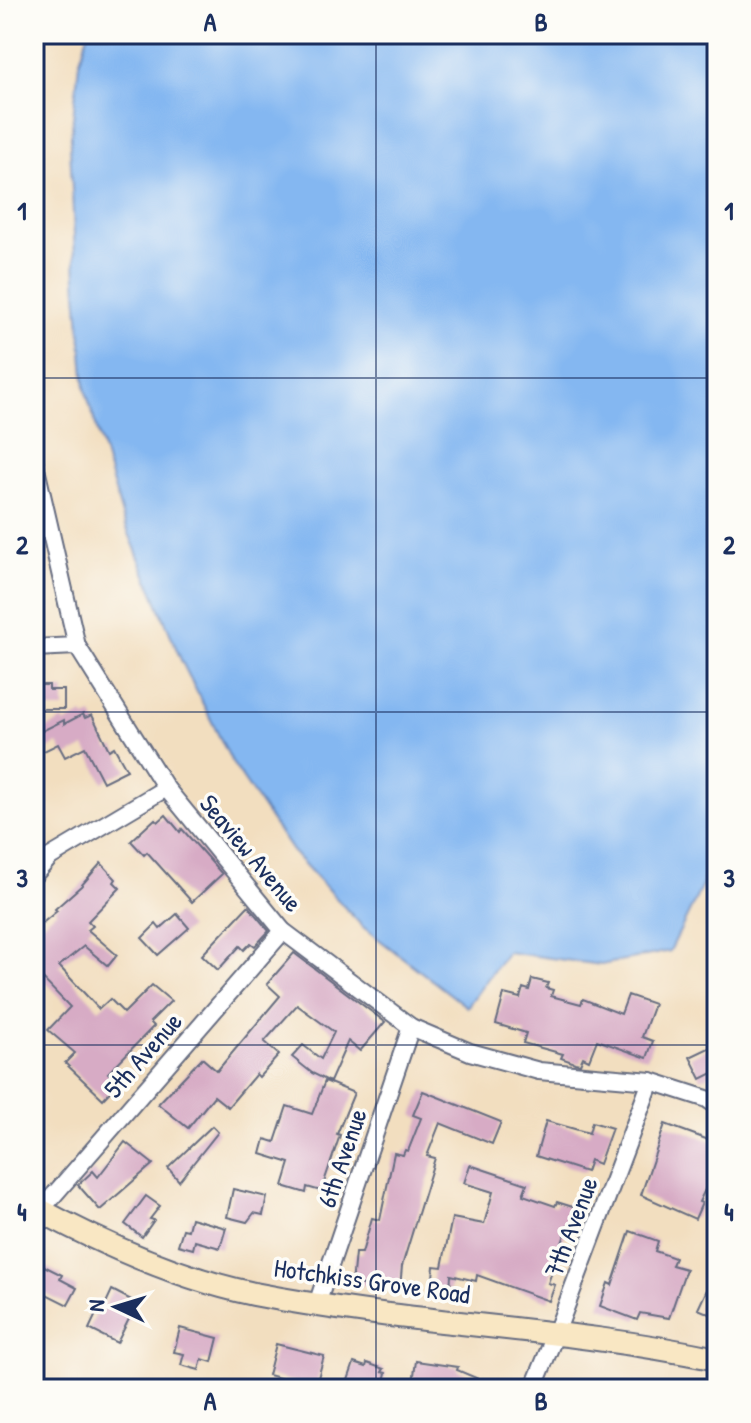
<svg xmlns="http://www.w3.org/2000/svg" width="751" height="1423" viewBox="0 0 751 1423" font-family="'Patrick Hand',sans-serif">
	<rect width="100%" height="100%" fill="#fdfcf7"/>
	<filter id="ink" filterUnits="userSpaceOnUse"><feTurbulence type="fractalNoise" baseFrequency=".0125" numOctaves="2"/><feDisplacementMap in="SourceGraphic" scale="16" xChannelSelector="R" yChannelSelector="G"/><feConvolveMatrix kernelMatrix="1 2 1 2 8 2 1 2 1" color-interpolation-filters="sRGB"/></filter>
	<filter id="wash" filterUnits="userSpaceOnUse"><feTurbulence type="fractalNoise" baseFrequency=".006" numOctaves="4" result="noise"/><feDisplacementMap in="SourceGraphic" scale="32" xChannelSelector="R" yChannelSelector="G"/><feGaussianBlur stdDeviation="1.8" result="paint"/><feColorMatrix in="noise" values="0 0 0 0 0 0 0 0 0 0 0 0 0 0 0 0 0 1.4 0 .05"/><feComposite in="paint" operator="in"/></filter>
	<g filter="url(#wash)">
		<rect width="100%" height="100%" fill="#f2debf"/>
		<polygon fill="#84b7f1" stroke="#5073a8" stroke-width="2" points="88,34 717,34 717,825 711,833 703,884 670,951 601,965 507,952 467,1007 363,927 292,851 233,764 181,660 123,519 85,388 76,280 70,145 79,63"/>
		<g id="blocks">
			<g fill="#d7abc5">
				<polygon points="34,685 49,685 49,690 64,690 64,709 34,709"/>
				<polygon points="83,714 85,718 92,715 109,750 114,747 127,770 103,782 85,747 65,757 58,744 42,752 34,735 64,720 64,724"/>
				<polygon points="166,815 180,832 182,829 222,874 192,902 147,852 144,855 131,841 155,819 158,822"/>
				<polygon points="101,863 116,879 114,882 120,888 88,921 93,926 88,930 117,955 108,966 84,946 59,966 99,1009 110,999 124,1013 152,985 171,1001 150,1022 154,1026 108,1073 119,1082 103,1099 65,1063 75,1053 48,1030 70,1007 41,977 34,983 34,930 57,911 55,909 81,886"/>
				<polygon points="248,906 269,931 255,946 251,943 244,950 240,946 218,970 202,955"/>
				<polygon points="177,914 189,928 158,955 142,938 156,924 160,929"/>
				<polygon points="294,953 385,1022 360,1051 348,1041 330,1082 312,1073 292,1057 303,1045 321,1059 334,1032 297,1005 264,1042 279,1055 259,1077 256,1074 228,1107 214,1096 188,1128 158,1104 202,1058 217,1071 280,996 267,984"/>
				<polygon points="532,979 548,983 546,988 553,990 551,996 581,1004 583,999 621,1014 628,995 654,1004 642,1037 653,1041 647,1058 597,1040 589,1060 583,1057 580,1064 575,1063 561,1058 563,1054 523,1043 526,1033 496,1024 504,994 520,998 523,988 529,990"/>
				<polygon points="717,1044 717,1071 701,1079 690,1057"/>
				<polygon points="325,1081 354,1093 337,1134 340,1135 321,1191 307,1187 306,1193 283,1186 290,1163 261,1154 265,1139 275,1142 287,1106 312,1114"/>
				<polygon points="423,1091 501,1122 492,1144 440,1123 427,1156 435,1158 402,1266 400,1288 352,1284 355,1253 362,1253 372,1218 380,1220 394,1153 403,1155 405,1150 408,1151 421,1118 413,1115"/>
				<polygon points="546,1121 589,1133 592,1122 612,1128 599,1164 590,1160 586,1172 536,1156"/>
				<polygon points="665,1124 717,1143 717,1165 699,1202 702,1203 695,1219 641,1195"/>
				<polygon points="212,1126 218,1132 179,1181 168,1168"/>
				<polygon points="125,1142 153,1164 100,1210 78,1185 93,1171 98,1177"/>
				<polygon points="470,1165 527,1184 523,1195 555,1206 557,1202 579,1209 573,1227 568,1226 548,1283 555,1285 549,1301 477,1275 476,1281 451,1275 450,1290 432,1289 434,1266 442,1267 452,1218 484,1224 493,1192 464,1183"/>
				<polygon points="233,1189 267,1197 263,1215 254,1213 247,1222 227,1217"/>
				<polygon points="146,1196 160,1206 150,1219 154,1220 142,1237 125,1224"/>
				<polygon points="191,1218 226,1228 220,1248 195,1241 193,1249 178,1245 183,1229 188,1230"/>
				<polygon points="630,1231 658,1241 655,1251 675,1258 672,1265 686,1269 669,1318 640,1313 637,1320 600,1306 608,1283 612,1285"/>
				<polygon points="34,1261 62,1275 60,1279 77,1288 68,1305 34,1288"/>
				<polygon points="717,1268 717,1317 698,1309"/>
				<polygon points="112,1290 137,1303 117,1343 89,1329 97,1312 101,1314"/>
				<polygon points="180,1328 218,1338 212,1362 202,1359 199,1370 181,1365 184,1354 174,1352"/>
				<polygon points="276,1344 324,1356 315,1389 300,1387 301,1384 268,1375"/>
				<polygon points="416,1361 458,1367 457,1370 502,1389 412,1389"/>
				<polygon points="354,1363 366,1367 367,1363 384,1369 382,1372 386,1373 382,1389 345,1389"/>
			</g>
		</g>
	</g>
	<g filter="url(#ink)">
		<use href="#blocks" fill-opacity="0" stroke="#666c80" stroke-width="2"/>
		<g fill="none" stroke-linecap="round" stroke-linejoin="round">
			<g stroke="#666c80" stroke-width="20">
				<g id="street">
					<polyline points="34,460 77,646 166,788 283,931 411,1027 470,1052 539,1071 651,1081 707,1099 717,1106"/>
					<polyline points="34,648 77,646"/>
					<polyline points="34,875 50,857 166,788"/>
					<polyline points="40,1211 283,931"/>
					<polyline points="317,1304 411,1027"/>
					<polyline points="533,1389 556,1333 651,1081"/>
				</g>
			</g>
			<g stroke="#666c80" stroke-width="26">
				<path id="secondary" d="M34,1207C102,1244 178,1278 254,1294C407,1324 564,1327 717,1359"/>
			</g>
			<use href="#street" stroke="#fff" stroke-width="16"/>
			<use href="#secondary" stroke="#f9e7c3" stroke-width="22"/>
		</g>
	</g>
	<path fill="none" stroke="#1b2f5e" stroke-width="2" stroke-opacity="0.55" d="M376,34V1389M34,378H717M34,712H717M34,1045H717"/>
	<g text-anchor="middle" stroke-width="7" stroke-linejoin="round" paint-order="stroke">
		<g font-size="26" fill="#1b2f5e" stroke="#fdfcf7">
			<text transform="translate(251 853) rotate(50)" y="9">Seaview Avenue</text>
			<text transform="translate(143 1055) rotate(-49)" y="9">5th Avenue</text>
			<text transform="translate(342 1158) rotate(-71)" y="9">6th Avenue</text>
			<text transform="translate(571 1227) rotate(-69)" y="9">7th Avenue</text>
			<text transform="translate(372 1281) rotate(8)" y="9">Hotchkiss Grove Road</text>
		</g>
	</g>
	<rect width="751" height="1423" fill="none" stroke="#fdfcf7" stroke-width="88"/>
	<g transform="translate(116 1307) rotate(274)" stroke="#fdfcf7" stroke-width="6" paint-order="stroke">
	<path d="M0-6L14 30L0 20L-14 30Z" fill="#1b2f5e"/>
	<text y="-12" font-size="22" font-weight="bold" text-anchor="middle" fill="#1b2f5e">N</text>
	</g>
	<rect x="44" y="44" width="663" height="1335" fill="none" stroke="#1b2f5e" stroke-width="3"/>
	<g font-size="26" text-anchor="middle" font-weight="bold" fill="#1b2f5e">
		<text x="210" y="31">A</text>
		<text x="541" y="31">B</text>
		<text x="22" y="220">1</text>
		<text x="729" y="220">1</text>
		<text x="22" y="554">2</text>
		<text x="729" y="554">2</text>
		<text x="22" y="887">3</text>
		<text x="729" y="887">3</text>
		<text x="22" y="1221">4</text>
		<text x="729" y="1221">4</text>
		<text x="210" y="1410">A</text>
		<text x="541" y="1410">B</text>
	</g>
</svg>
